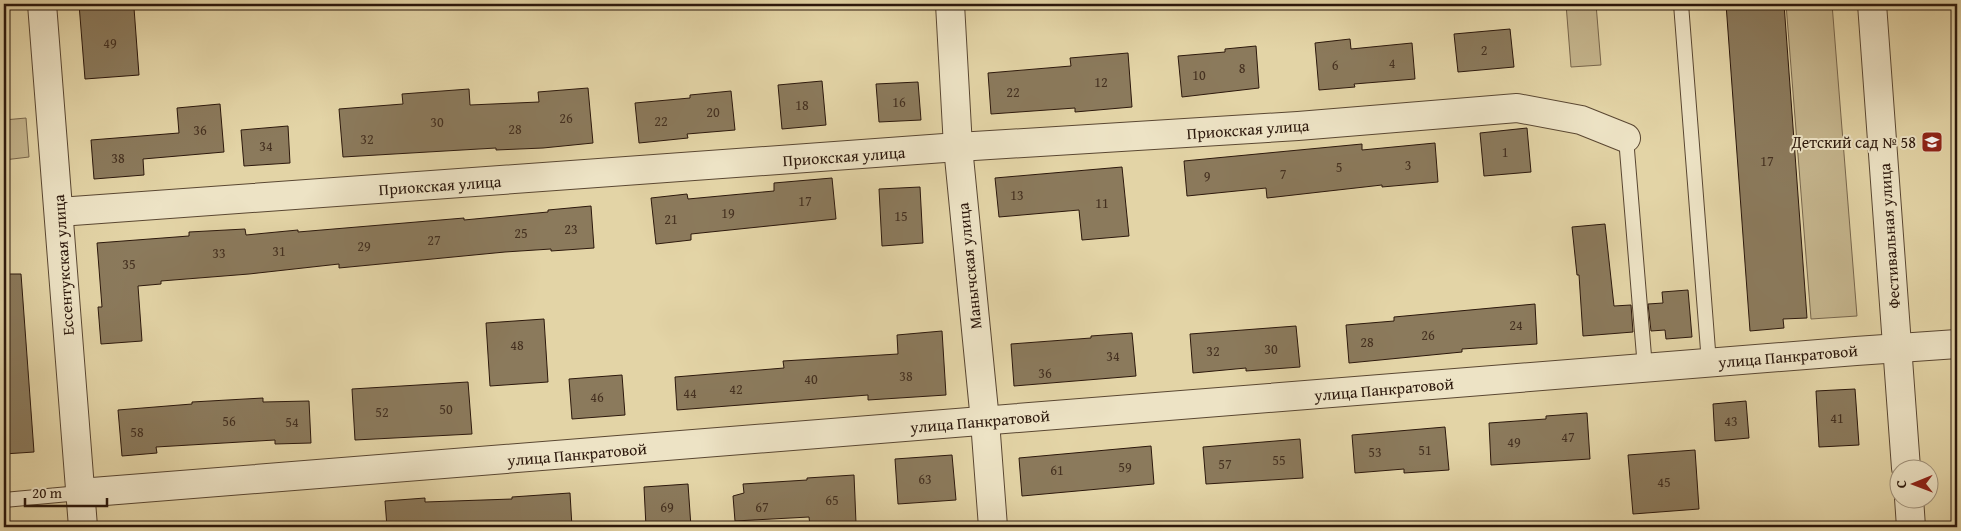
<svg xmlns="http://www.w3.org/2000/svg" width="1961" height="531" viewBox="0 0 1961 531" font-family="'Gentium Book Plus',serif">
	<rect width="100%" height="100%" fill="#e3d4a6"/>
	<filter id="stains"><feTurbulence type="fractalNoise" baseFrequency=".004" numOctaves="4"/><feColorMatrix values="0 0 0 0 .2 0 0 0 0 .09 0 0 0 0 .02 0 0 0 .5 -.17"/></filter>
	<radialGradient id="worn" r=".72"><stop offset=".6" stop-color="#630" stop-opacity="0"/><stop offset="1" stop-color="#630" stop-opacity=".3"/></radialGradient>
	<g fill="#c4b48c" stroke="#78664c">
		<polygon points="1566,4 1596,4 1601,65 1571,67"/>
		<polygon points="1786,4 1832,4 1857,316 1811,319"/>
		<polygon points="26,118 29,157 4,160 4,120"/>
	</g>
	<g fill="#8b7a5c" stroke="#2c180c">
		<polygon points="79,4 120,4 120,9 134,8 139,75 85,79"/>
		<polygon points="1726,4 1784,4 1807,318 1783,319 1784,328 1750,331"/>
		<polygon points="1510,29 1514,67 1458,72 1454,34"/>
		<polygon points="1350,39 1351,49 1412,43 1415,79 1354,84 1355,87 1319,90 1315,43"/>
		<polygon points="1256,46 1259,88 1182,97 1178,56 1225,52 1225,49"/>
		<polygon points="1128,53 1132,107 1075,112 1075,108 991,114 988,73 1071,66 1070,58"/>
		<polygon points="822,81 826,125 782,129 778,85"/>
		<polygon points="918,82 921,120 879,122 876,84"/>
		<polygon points="588,88 593,143 543,148 496,150 496,148 343,157 339,109 403,104 402,94 469,89 470,105 539,102 538,92"/>
		<polygon points="731,91 735,130 687,134 688,138 639,143 635,103 690,98 690,95"/>
		<polygon points="220,104 224,152 143,159 144,175 94,179 91,140 179,133 177,108"/>
		<polygon points="288,126 290,163 244,166 241,130"/>
		<polygon points="1527,128 1531,172 1484,176 1480,133"/>
		<polygon points="1435,143 1438,182 1382,187 1382,185 1267,198 1266,188 1187,196 1184,161 1362,144 1362,150"/>
		<polygon points="1122,167 1129,236 1082,240 1079,210 999,217 995,178"/>
		<polygon points="832,178 836,219 691,234 691,240 656,244 651,198 687,194 688,199 774,191 774,183"/>
		<polygon points="920,187 923,243 882,246 879,189"/>
		<polygon points="591,206 594,248 551,251 551,249 505,252 339,268 339,264 249,274 161,281 161,284 138,286 142,341 101,344 98,307 102,307 97,243 189,236 189,232 245,229 246,235 298,230 298,232 464,218 464,220 548,212 548,210"/>
		<polygon points="1605,224 1614,306 1631,305 1633,332 1583,336 1579,275 1577,275 1572,227"/>
		<polygon points="4,274 21,274 34,452 4,454"/>
		<polygon points="1688,290 1692,337 1666,339 1665,330 1651,331 1648,304 1663,303 1662,292"/>
		<polygon points="1535,304 1537,344 1462,349 1462,352 1349,363 1346,325 1394,321 1394,317"/>
		<polygon points="544,319 548,382 490,386 486,323"/>
		<polygon points="1296,326 1300,367 1246,371 1246,368 1193,373 1190,334"/>
		<polygon points="942,331 946,395 868,400 868,395 677,410 675,377 784,368 783,361 898,354 897,335"/>
		<polygon points="1132,333 1136,376 1014,386 1011,344 1091,338 1091,336"/>
		<polygon points="622,375 625,415 572,419 569,379"/>
		<polygon points="468,382 472,434 355,440 352,389"/>
		<polygon points="1855,389 1859,445 1819,447 1816,391"/>
		<polygon points="263,398 263,402 309,401 311,443 275,444 275,440 156,447 157,453 122,456 118,410 192,404 192,402"/>
		<polygon points="1746,401 1749,438 1715,441 1713,404"/>
		<polygon points="1587,413 1590,459 1491,465 1489,423 1546,419 1546,416"/>
		<polygon points="1445,427 1449,470 1404,473 1404,469 1355,473 1352,435"/>
		<polygon points="1300,439 1303,478 1206,484 1203,447"/>
		<polygon points="1151,446 1154,484 1022,496 1019,458"/>
		<polygon points="1695,450 1699,509 1633,514 1628,455"/>
		<polygon points="952,455 956,500 898,504 895,459"/>
		<polygon points="854,475 856,523 810,526 809,517 735,521 733,496 744,493 743,484 807,480 807,478"/>
		<polygon points="688,484 691,527 646,527 644,487"/>
		<polygon points="570,493 572,527 387,527 385,501 425,498 425,502 512,499 512,497"/>
	</g>
	<g fill="none" stroke-linecap="round" stroke-linejoin="round">
		<g stroke="#5a4732" stroke-width="16">
			<g id="lane">
				<polyline points="1681,4 1709,363"/>
				<polyline points="1626,138 1645,368"/>
				<polyline points="4,500 80,493"/>
			</g>
		</g>
		<g stroke="#5a4732" stroke-width="30">
			<g id="street">
				<polyline points="42,4 83,527"/>
				<polyline points="950,4 958,147 985,421 993,527"/>
				<polyline points="1872,4 1906,468"/>
				<polyline points="59,212 958,147 1298,126 1517,108 1581,120 1626,138"/>
				<polyline points="80,493 1856,351 1957,344"/>
				<polyline points="1909,498 1911,527"/>
			</g>
		</g>
		<use href="#lane" stroke="#ede3c5" stroke-width="14"/>
		<use href="#street" stroke="#ede3c5" stroke-width="28"/>
	</g>
	<defs>
		<g id="school-square" transform="scale(1.125)"><rect x="-9" y="-9" width="18" height="18" rx="4" fill="#8f2418" stroke="#ede3c5"/><path d="M0-5L7-2L0 1L-7-2ZM-4 1L0 2.5L4 1V4Q0 6-4 4Z" fill="#fff"/></g>
	</defs>
	<g fill-rule="evenodd">
		<use href="#school-square" x="1932" y="142"/>
	</g>
	<g text-anchor="middle" stroke-width="4" stroke-linejoin="round" paint-order="stroke">
		<g font-size="14" fill="#443020">
			<text x="110" y="48">49</text>
			<text x="1484" y="55">2</text>
			<text x="1392" y="68">4</text>
			<text x="1335" y="70">6</text>
			<text x="1242" y="73">8</text>
			<text x="1199" y="80">10</text>
			<text x="1101" y="87">12</text>
			<text x="1013" y="97">22</text>
			<text x="899" y="107">16</text>
			<text x="802" y="110">18</text>
			<text x="713" y="117">20</text>
			<text x="566" y="123">26</text>
			<text x="661" y="126">22</text>
			<text x="437" y="127">30</text>
			<text x="515" y="134">28</text>
			<text x="200" y="135">36</text>
			<text x="367" y="144">32</text>
			<text x="266" y="151">34</text>
			<text x="1505" y="157">1</text>
			<text x="118" y="163">38</text>
			<text x="1767" y="166">17</text>
			<text x="1408" y="170">3</text>
			<text x="1339" y="172">5</text>
			<text x="1283" y="179">7</text>
			<text x="1207" y="181">9</text>
			<text x="1017" y="200">13</text>
			<text x="805" y="206">17</text>
			<text x="1102" y="208">11</text>
			<text x="728" y="218">19</text>
			<text x="901" y="221">15</text>
			<text x="671" y="224">21</text>
			<text x="571" y="234">23</text>
			<text x="521" y="238">25</text>
			<text x="434" y="245">27</text>
			<text x="364" y="251">29</text>
			<text x="279" y="256">31</text>
			<text x="219" y="258">33</text>
			<text x="129" y="269">35</text>
			<text x="1516" y="330">24</text>
			<text x="1428" y="340">26</text>
			<text x="1367" y="347">28</text>
			<text x="517" y="350">48</text>
			<text x="1271" y="354">30</text>
			<text x="1213" y="356">32</text>
			<text x="1113" y="361">34</text>
			<text x="1045" y="378">36</text>
			<text x="906" y="381">38</text>
			<text x="811" y="384">40</text>
			<text x="736" y="394">42</text>
			<text x="690" y="398">44</text>
			<text x="597" y="402">46</text>
			<text x="446" y="414">50</text>
			<text x="382" y="417">52</text>
			<text x="1837" y="423">41</text>
			<text x="229" y="426">56</text>
			<text x="1731" y="426">43</text>
			<text x="292" y="427">54</text>
			<text x="137" y="437">58</text>
			<text x="1568" y="442">47</text>
			<text x="1514" y="447">49</text>
			<text x="1425" y="455">51</text>
			<text x="1375" y="457">53</text>
			<text x="1279" y="465">55</text>
			<text x="1225" y="469">57</text>
			<text x="1125" y="472">59</text>
			<text x="1057" y="475">61</text>
			<text x="925" y="484">63</text>
			<text x="1664" y="487">45</text>
			<text x="832" y="505">65</text>
			<text x="667" y="512">69</text>
			<text x="762" y="512">67</text>
		</g>
		<g font-size="16" fill="#2c180c" stroke="#ede3c5">
			<text transform="translate(1248 129) rotate(-4)" y="6">Приокская улица</text>
			<text transform="translate(844 156) rotate(-4)" y="6">Приокская улица</text>
			<text transform="translate(440 185) rotate(-4)" y="6">Приокская улица</text>
			<text transform="translate(1889 236) rotate(-94)" y="6">Фестивальная улица</text>
			<text transform="translate(63 265) rotate(-94)" y="6">Ессентукская улица</text>
			<text transform="translate(969 266) rotate(-96)" y="6">Манычская улица</text>
			<text transform="translate(1788 356) rotate(-5)" y="6">улица Панкратовой</text>
			<text transform="translate(1384 389) rotate(-5)" y="6">улица Панкратовой</text>
			<text transform="translate(980 421) rotate(-5)" y="6">улица Панкратовой</text>
			<text transform="translate(577 454) rotate(-5)" y="6">улица Панкратовой</text>
		</g>
		<g font-size="16" fill="#2c180c" stroke="#ede3c5" text-anchor="end">
			<text x="1916" y="148">Детский сад № 58</text>
		</g>
	</g>
	<rect width="1961" height="531" fill="none" stroke="#e3d4a6" stroke-width="20"/>
	<rect x="5" y="5" width="1951" height="521" fill="none" stroke="#2c180c" stroke-width="2.5"/>
	<rect x="10" y="10" width="1941" height="511" fill="none" stroke="#2c180c"/>
	<g transform="translate(1914 484) rotate(269)"><circle r="24" fill="#ede3c5" stroke="#a0927b"/>
	<path d="M0-4L9 19L0 12L-9 19Z" fill="#8f2418"/>
	<text y="-8" font-size="14" font-weight="bold" text-anchor="middle" fill="#2c180c">С</text>
	</g>
	<path d="M25 498v8h82v-8" fill="none" stroke="#2c180c" stroke-width="2.5"/>
	<text x="32" y="498" font-size="15" fill="#2c180c" stroke="#ede3c5" stroke-width="4" paint-order="stroke">20 m</text>
	<rect width="100%" height="100%" filter="url(#stains)"/>
	<rect width="100%" height="100%" fill="url(#worn)"/>
</svg>
